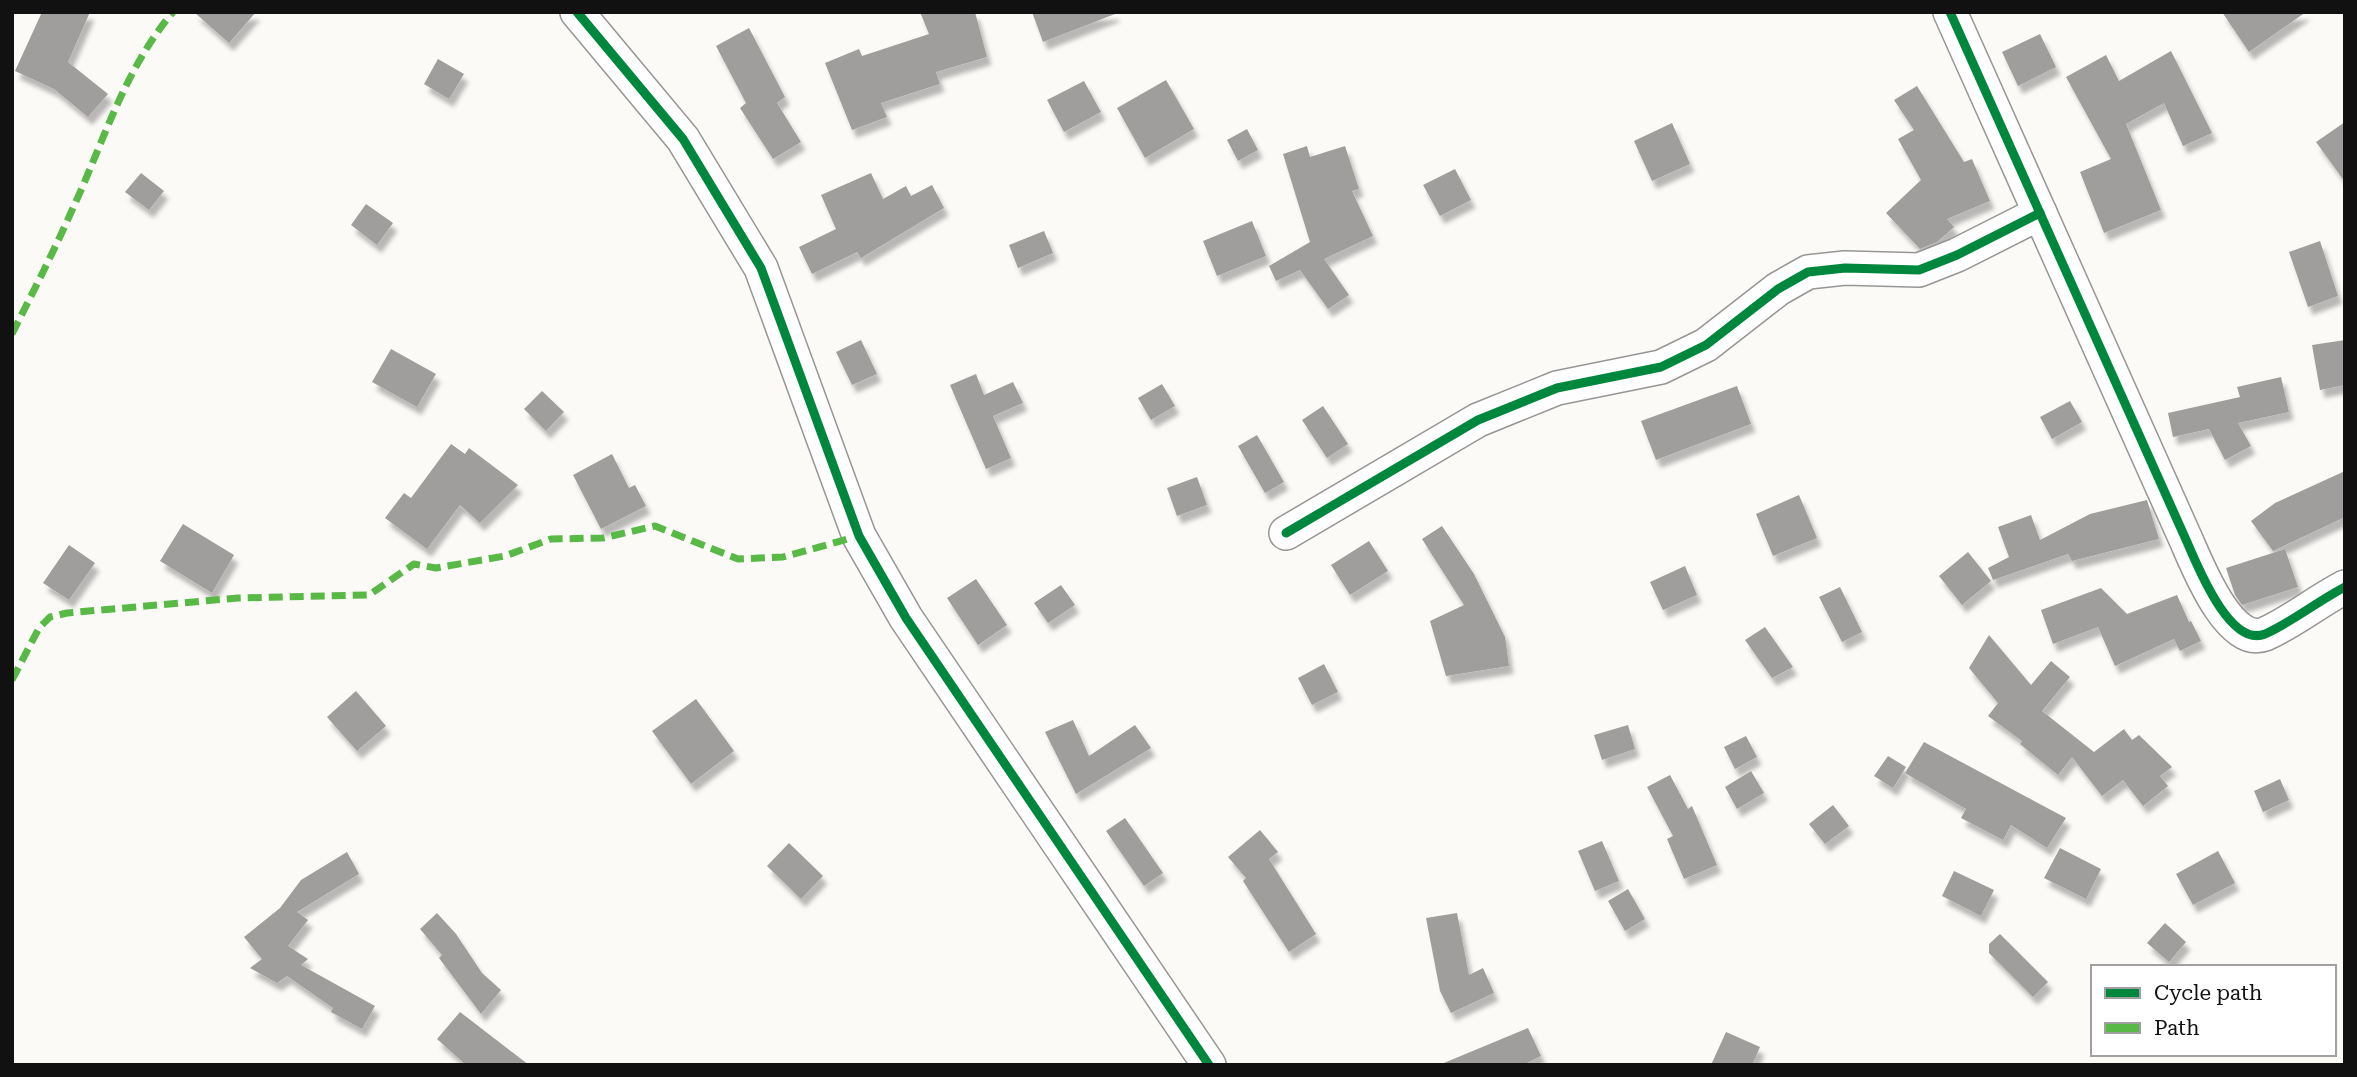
<svg xmlns="http://www.w3.org/2000/svg" width="2357" height="1077" viewBox="0 0 2357 1077" font-family="'Roboto Serif',serif">
	<defs>
		<filter id="shadow"><feDropShadow dx="4.5" dy="8" stdDeviation="2" flood-color="#0004"/></filter>
	</defs>
	<rect width="100%" height="100%" fill="#fcfaf7"/>
	<g fill="#a09e9c" filter="url(#shadow)">
		<polygon points="42,12 90,12 68,62 108,94 88,117 54,89 15,71"/>
		<polygon points="194,12 256,12 229,43"/>
		<polygon points="920,12 975,12 987,57 936,72 940,84 881,103 887,117 852,130 825,63 859,49 862,56 929,34"/>
		<polygon points="1032,12 1115,12 1115,14 1043,42"/>
		<polygon points="2222,12 2306,12 2249,52"/>
		<polygon points="749,28 785,97 777,103 801,142 773,159 740,108 746,103 716,46"/>
		<polygon points="2040,34 2056,67 2018,86 2002,52"/>
		<polygon points="2171,51 2212,133 2183,146 2164,103 2126,124 2161,210 2104,233 2080,172 2111,159 2066,77 2106,55 2119,81"/>
		<polygon points="438,59 464,74 449,99 424,84"/>
		<polygon points="1166,80 1194,129 1145,158 1117,108"/>
		<polygon points="1084,81 1101,112 1064,132 1047,100"/>
		<polygon points="1917,86 1964,162 1972,159 1990,201 1947,219 1954,227 1937,242 1920,249 1886,213 1921,180 1898,139 1914,130 1894,100"/>
		<polygon points="2345,122 2345,182 2316,142"/>
		<polygon points="1672,123 1690,164 1652,181 1634,141"/>
		<polygon points="1247,129 1258,150 1238,161 1227,140"/>
		<polygon points="1307,146 1310,157 1345,146 1359,189 1352,191 1373,236 1324,259 1349,295 1328,309 1300,270 1276,281 1269,266 1310,242 1283,154"/>
		<polygon points="1455,169 1471,200 1440,216 1423,185"/>
		<polygon points="141,173 164,191 149,210 125,192"/>
		<polygon points="871,173 883,199 906,186 911,196 932,185 944,208 861,258 857,252 812,274 799,247 836,229 821,195"/>
		<polygon points="366,204 393,223 377,245 351,225"/>
		<polygon points="1252,221 1266,256 1217,276 1203,241"/>
		<polygon points="1044,231 1053,253 1018,268 1009,245"/>
		<polygon points="2320,241 2338,296 2308,307 2289,252"/>
		<polygon points="861,340 877,374 852,385 836,352"/>
		<polygon points="2345,340 2345,385 2320,390 2312,345"/>
		<polygon points="391,349 436,374 417,407 372,382"/>
		<polygon points="976,374 984,395 1013,382 1023,403 993,416 1011,458 986,469 950,385"/>
		<polygon points="2281,377 2289,412 2238,423 2251,446 2225,460 2209,429 2173,437 2168,413 2240,397 2237,387"/>
		<polygon points="1162,384 1175,406 1151,420 1138,398"/>
		<polygon points="1737,386 1751,424 1656,460 1641,421"/>
		<polygon points="542,391 564,412 546,431 524,409"/>
		<polygon points="2070,401 2082,422 2052,439 2040,417"/>
		<polygon points="1323,406 1348,444 1327,458 1302,420"/>
		<polygon points="1257,435 1284,482 1265,493 1238,446"/>
		<polygon points="451,444 465,454 469,448 518,485 480,523 460,505 427,549 385,518 404,493 411,498"/>
		<polygon points="612,454 629,488 635,485 646,506 601,529 573,475"/>
		<polygon points="2345,471 2345,517 2273,551 2251,521 2275,503"/>
		<polygon points="1197,477 1207,505 1177,516 1167,488"/>
		<polygon points="1799,495 1817,538 1773,556 1756,514"/>
		<polygon points="2147,500 2159,539 2072,561 2068,554 1993,580 1988,568 2009,557 1998,527 2031,515 2040,540 2090,514"/>
		<polygon points="183,524 234,555 212,593 160,561"/>
		<polygon points="1442,526 1474,574 1505,637 1509,666 1446,676 1430,621 1464,605 1422,539"/>
		<polygon points="1369,541 1388,571 1350,595 1331,565"/>
		<polygon points="69,545 95,563 69,600 43,583"/>
		<polygon points="2285,549 2298,587 2242,605 2235,595 2226,568"/>
		<polygon points="1968,552 1991,581 1962,605 1939,576"/>
		<polygon points="1685,566 1697,595 1663,610 1650,582"/>
		<polygon points="976,579 1007,625 978,645 947,598"/>
		<polygon points="1061,585 1075,605 1048,623 1034,603"/>
		<polygon points="1840,587 1862,632 1842,642 1819,597"/>
		<polygon points="2101,588 2127,614 2177,595 2189,622 2191,621 2201,641 2180,651 2174,639 2115,666 2098,627 2053,644 2041,610"/>
		<polygon points="1765,627 1793,667 1772,678 1745,640"/>
		<polygon points="1989,635 2031,685 2051,661 2070,677 2042,711 2094,752 2124,729 2132,740 2139,735 2172,767 2160,776 2168,786 2143,806 2123,780 2102,796 2072,757 2058,775 2020,744 2022,741 1988,716 1998,703 1969,668"/>
		<polygon points="1324,664 1338,692 1312,705 1298,678"/>
		<polygon points="356,691 386,726 357,751 327,717"/>
		<polygon points="696,699 734,751 691,784 652,731"/>
		<polygon points="1073,720 1089,756 1135,725 1151,748 1076,794 1045,732"/>
		<polygon points="1628,725 1635,749 1602,760 1594,735"/>
		<polygon points="1746,736 1757,757 1735,769 1724,747"/>
		<polygon points="1924,742 2066,818 2047,848 2011,825 2003,840 1961,818 1966,809 1905,773"/>
		<polygon points="1888,756 1906,767 1893,788 1874,776"/>
		<polygon points="1751,771 1764,793 1737,809 1725,787"/>
		<polygon points="1670,775 1688,809 1692,806 1717,865 1684,879 1667,839 1673,836 1647,787"/>
		<polygon points="2280,779 2289,800 2263,812 2254,791"/>
		<polygon points="1833,805 1849,826 1825,844 1809,824"/>
		<polygon points="1125,818 1163,873 1144,886 1106,831"/>
		<polygon points="1260,830 1278,852 1269,859 1316,934 1289,952 1243,881 1246,878 1228,857"/>
		<polygon points="1602,841 1619,881 1595,891 1578,851"/>
		<polygon points="789,843 823,876 801,899 767,866"/>
		<polygon points="2060,848 2101,869 2086,899 2044,878"/>
		<polygon points="2218,851 2235,883 2193,905 2176,874"/>
		<polygon points="347,852 359,874 297,912 308,920 288,946 308,959 301,965 375,1006 362,1029 331,1012 333,1008 287,976 277,983 250,968 262,959 244,937 280,908 301,880"/>
		<polygon points="1954,871 1994,890 1981,916 1942,896"/>
		<polygon points="1628,889 1645,919 1625,931 1608,901"/>
		<polygon points="437,913 456,934 482,973 501,990 481,1014 439,958 442,955 420,929"/>
		<polygon points="1457,913 1469,975 1483,968 1494,993 1451,1013 1440,991 1426,918"/>
		<polygon points="2165,923 2186,942 2169,962 2147,943"/>
		<polygon points="2000,934 2048,982 2033,997 1989,953 1989,944"/>
		<polygon points="460,1012 529,1065 466,1065 437,1039"/>
		<polygon points="1528,1028 1541,1056 1523,1065 1439,1065"/>
		<polygon points="1726,1032 1760,1047 1752,1065 1711,1065"/>
	</g>
	<g fill="none" stroke-linecap="round" stroke-linejoin="round">
		<g stroke="#979695" stroke-width="36">
			<g id="minor">
				<polyline points="577,12 683,139 761,268 859,536 906,618 1209,1065"/>
				<path d="M1950,12L2187,542C2198,567 2230,648 2265,634C2292,622 2318,601 2345,587"/>
				<polyline points="1286,533 1478,420 1557,388 1661,367 1706,345 1778,289 1808,272 1845,268 1919,270 1957,255 2040,213"/>
			</g>
		</g>
		<use href="#minor" stroke="#fffefe" stroke-width="33"/>
		<g stroke="#58b947" stroke-width="7" stroke-dasharray="14 7" stroke-linecap="butt">
			<path d="M12,334C33,292 54,251 73,208C104,141 124,70 173,12"/>
			<polyline points="12,680 39,628 50,617 67,613 238,598 369,595 414,564 436,568 505,556 551,539 603,538 655,526 738,559 783,557 859,536"/>
		</g>
		<g stroke="#fff" stroke-width="13">
			<g id="cycleway">
				<polyline points="577,12 683,139 761,268 859,536 906,618 1209,1065"/>
				<path d="M1950,12L2187,542C2198,567 2230,648 2265,634C2292,622 2318,601 2345,587"/>
				<polyline points="1286,533 1478,420 1557,388 1661,367 1706,345 1778,289 1808,272 1845,268 1919,270 1957,255 2040,213"/>
			</g>
		</g>
		<use href="#cycleway" stroke="#00873e" stroke-width="9"/>
	</g>
	<rect width="2357" height="1077" fill="none" stroke="#111111" stroke-width="28"/>
	<rect x="2091" y="965" width="245" height="91" fill="#ffffff" stroke="#a0a0a0" stroke-width="2"/>
	<rect x="2105" y="988" width="35" height="10" fill="#00873e" stroke="#a0a0a0" stroke-width="2"/>
	<text x="2154" y="1000" font-size="21" fill="#111111">Cycle path</text>
	<rect x="2105" y="1023" width="35" height="10" fill="#58b947" stroke="#a0a0a0" stroke-width="2"/>
	<text x="2154" y="1035" font-size="21" fill="#111111">Path</text>
</svg>
